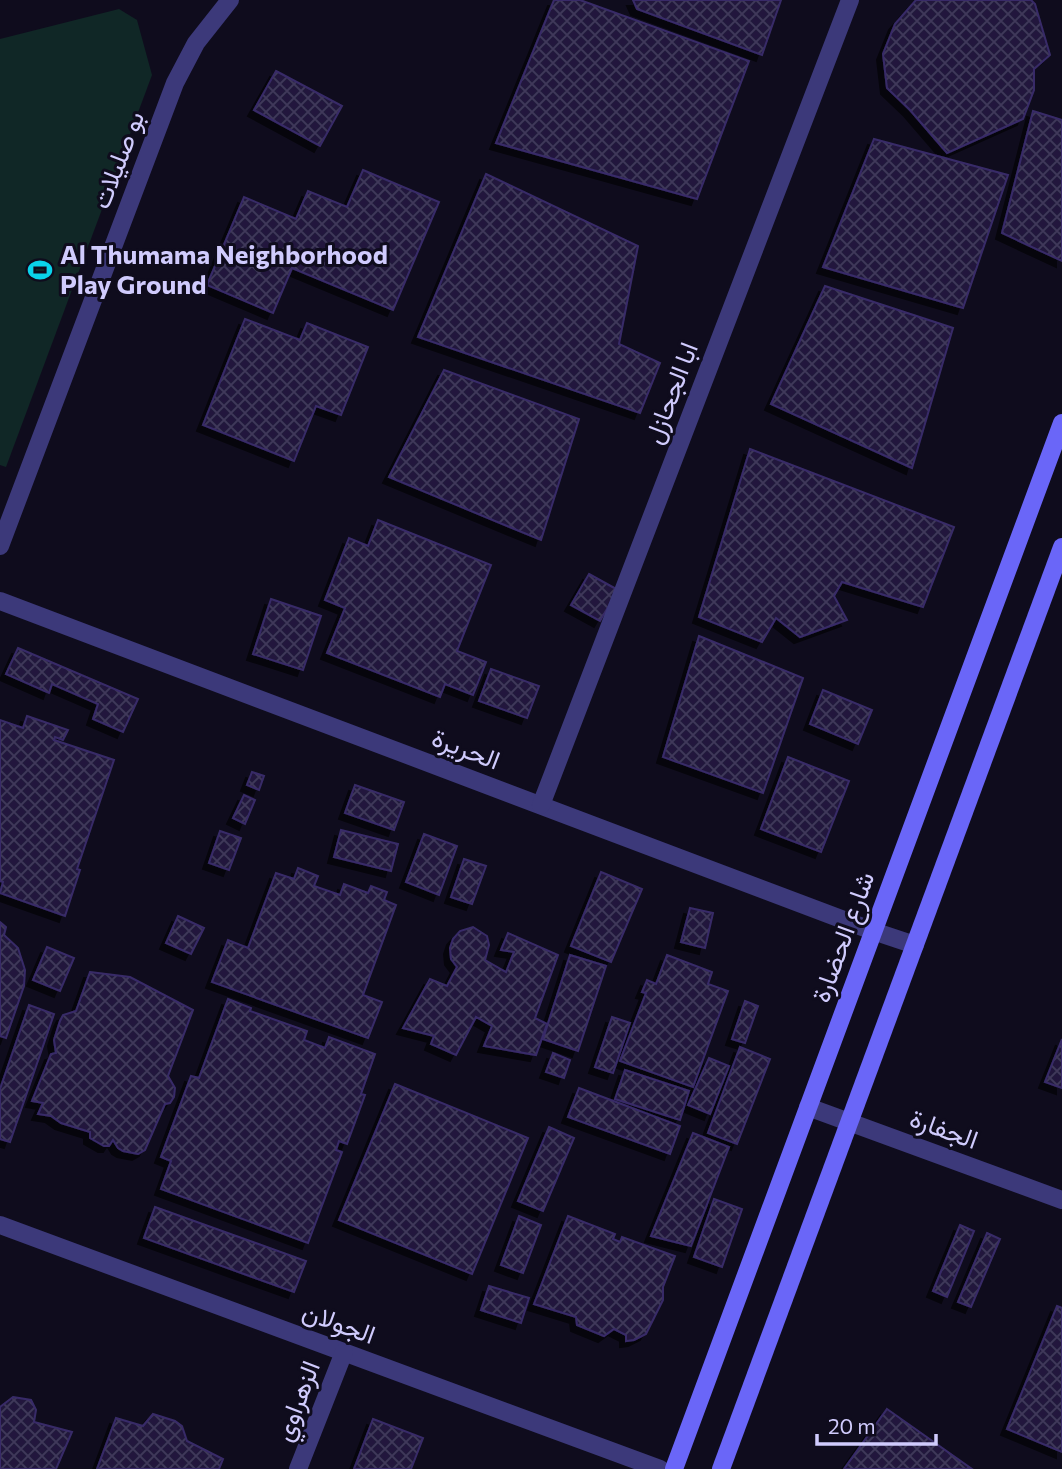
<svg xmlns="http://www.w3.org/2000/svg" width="1062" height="1469" viewBox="0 0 1062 1469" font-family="Commissioner,Vazirmatn,sans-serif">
	<defs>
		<pattern id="building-cross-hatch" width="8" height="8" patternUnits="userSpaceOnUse" patternTransform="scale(1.75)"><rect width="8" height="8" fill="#21193d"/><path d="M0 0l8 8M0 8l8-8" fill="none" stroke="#40395a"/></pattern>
		<filter id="shadow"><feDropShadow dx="-6" dy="6" stdDeviation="0" flood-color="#0009"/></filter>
	</defs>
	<rect width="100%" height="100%" fill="#0f0c1d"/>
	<polygon fill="#102726" points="119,9 137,20 152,75 6,467 0,465 0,39"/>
	<g fill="url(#building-cross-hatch)" stroke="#382c68" stroke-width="2" filter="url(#shadow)">
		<polygon points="554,0 580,0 749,61 697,199 496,143"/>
		<polygon points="633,0 781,0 762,55 637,9"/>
		<polygon points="916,0 1031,0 1035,4 1050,55 1034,69 1034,90 1023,119 947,153 910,110 887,88 883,54 895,24"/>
		<polygon points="276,71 342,106 320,146 254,110"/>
		<polygon points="1033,111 1062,120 1062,261 1002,233"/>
		<polygon points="874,139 1008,175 963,308 823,267"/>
		<polygon points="363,170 439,202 393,310 292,268 273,313 207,285 244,197 296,219 308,191 347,207"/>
		<polygon points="486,174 638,246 619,344 660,363 640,413 418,337"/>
		<polygon points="825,286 953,328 912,468 771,404"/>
		<polygon points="245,319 300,340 307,323 368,347 341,415 316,406 294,461 203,425"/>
		<polygon points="444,370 579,419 541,540 389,477"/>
		<polygon points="750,449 954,527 923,607 842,582 834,596 847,620 800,637 776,618 762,642 699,617"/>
		<polygon points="378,520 491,565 457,651 486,662 473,695 445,684 440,697 327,653 345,608 325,600 349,538 368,546"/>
		<polygon points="589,574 618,590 600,621 571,605"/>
		<polygon points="271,599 321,616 303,670 253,654"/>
		<polygon points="699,636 803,678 763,793 663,757"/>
		<polygon points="18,648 138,699 123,732 93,719 98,704 52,684 49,693 6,674"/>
		<polygon points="491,669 539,686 527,718 479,701"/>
		<polygon points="823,690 872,710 858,744 810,724"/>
		<polygon points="27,716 68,730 63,740 55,737 54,740 114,760 77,869 80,870 65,916 0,893 3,882 0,881 0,720 23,728"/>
		<polygon points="788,757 849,781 821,852 761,829"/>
		<polygon points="252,772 264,776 259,790 247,785"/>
		<polygon points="355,785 404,802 394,830 345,813"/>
		<polygon points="244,795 255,800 245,824 233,818"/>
		<polygon points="341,830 398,844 391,871 334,857"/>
		<polygon points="220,831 241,838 229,870 209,863"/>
		<polygon points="424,834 457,846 439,895 406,882"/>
		<polygon points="464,859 486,866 472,904 451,897"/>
		<polygon points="298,868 318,876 314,886 340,895 344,884 368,893 371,886 387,892 384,900 396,905 363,995 382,1002 368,1038 212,982 228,940 248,948 276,873 294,879"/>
		<polygon points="601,872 642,889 611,962 571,946"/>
		<polygon points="690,908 713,913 705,948 681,942"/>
		<polygon points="178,916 204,928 191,954 166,943"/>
		<polygon points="0,922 6,927 4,935 18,948 25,970 24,986 6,1038 0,1036"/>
		<polygon points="473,927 487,936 489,945 485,960 506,972 514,952 501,950 508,933 558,955 535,1018 547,1024 536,1055 484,1046 492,1026 476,1017 456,1055 431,1044 434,1036 403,1028 430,979 447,986 457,967 451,959 450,948 453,939 460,931"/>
		<polygon points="47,947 74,958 60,991 33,980"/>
		<polygon points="570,955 606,966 578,1051 543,1039"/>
		<polygon points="667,955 712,972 708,984 728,991 693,1087 620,1061 646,993 642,992 647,980 656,984"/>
		<polygon points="90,972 130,977 193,1010 168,1076 175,1088 174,1097 170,1103 165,1104 145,1150 138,1154 123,1151 118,1148 113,1140 109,1146 104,1146 90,1138 90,1132 61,1123 51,1116 38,1114 43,1103 32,1101 51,1054 56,1053 54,1040 60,1021 63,1015 76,1011"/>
		<polygon points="228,999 251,1008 250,1011 307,1031 304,1040 325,1048 329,1037 375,1054 361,1094 365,1095 347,1144 339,1141 336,1150 342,1152 308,1243 161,1189 171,1161 161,1157 191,1076 199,1078"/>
		<polygon points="745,1001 758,1006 745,1043 732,1039"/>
		<polygon points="29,1005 54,1014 10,1142 0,1139 0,1089"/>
		<polygon points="612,1017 630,1023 613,1073 595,1067"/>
		<polygon points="1062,1039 1062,1088 1045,1082"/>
		<polygon points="740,1047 770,1059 737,1144 708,1133"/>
		<polygon points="553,1053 570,1060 564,1078 546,1072"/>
		<polygon points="709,1058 729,1066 710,1114 688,1105"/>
		<polygon points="625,1070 689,1091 680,1120 615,1099"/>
		<polygon points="395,1084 528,1138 472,1274 339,1220"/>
		<polygon points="579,1088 680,1126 670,1154 568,1117"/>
		<polygon points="549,1127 574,1138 543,1211 518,1201"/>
		<polygon points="693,1133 729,1147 691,1246 651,1236"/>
		<polygon points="714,1199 742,1209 722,1267 694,1257"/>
		<polygon points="155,1207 306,1261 294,1292 144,1238"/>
		<polygon points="519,1216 541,1225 523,1273 501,1265"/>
		<polygon points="568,1216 615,1234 613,1239 620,1242 622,1237 675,1256 663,1287 663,1300 646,1334 634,1340 626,1341 626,1335 614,1329 604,1336 577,1325 576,1317 534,1304"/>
		<polygon points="960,1225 974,1231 947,1297 933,1291"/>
		<polygon points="987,1233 1000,1239 971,1307 958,1302"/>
		<polygon points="489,1286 529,1298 521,1323 481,1310"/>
		<polygon points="1057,1306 1062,1308 1062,1452 1007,1429"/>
		<polygon points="13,1397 31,1400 36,1410 34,1422 72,1432 56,1469 0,1469 0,1407"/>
		<polygon points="887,1409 972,1469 844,1469"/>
		<polygon points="153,1414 175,1421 182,1426 187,1441 223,1459 219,1469 97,1469 116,1418 143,1426"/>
		<polygon points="373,1419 423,1438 411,1469 354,1469"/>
	</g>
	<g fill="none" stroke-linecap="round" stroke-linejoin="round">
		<g stroke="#3c397a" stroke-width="18">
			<polyline points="0,546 175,83 196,43 230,0"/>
			<polyline points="0,601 873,931 915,945"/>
			<polyline points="541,805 850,0"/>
			<polyline points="808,1107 1062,1200"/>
			<polyline points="0,1225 660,1469"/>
			<polyline points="298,1469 344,1352"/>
		</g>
		<g stroke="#6a66f8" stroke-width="18">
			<polyline points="674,1469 1062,423"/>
			<polyline points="721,1469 1062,547"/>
		</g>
	</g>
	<defs>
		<g id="stadium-bare" transform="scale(1.89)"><path d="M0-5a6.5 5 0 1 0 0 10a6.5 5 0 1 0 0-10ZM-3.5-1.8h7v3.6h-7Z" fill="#0ad3ea" stroke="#0f0c1d" stroke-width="2.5" paint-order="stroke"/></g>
	</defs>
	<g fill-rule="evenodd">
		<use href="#stadium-bare" x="40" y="270"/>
	</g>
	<g text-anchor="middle" stroke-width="6" stroke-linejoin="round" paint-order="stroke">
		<g font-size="26" fill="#d0cbfd" stroke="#0f0c1d">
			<text transform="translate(118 160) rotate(-69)" y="9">بو صليلات</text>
			<text transform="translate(671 393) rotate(-69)" y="9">ابا الجحازل</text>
			<text transform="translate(466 749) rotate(21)" y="9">الحريرة</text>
			<text transform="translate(843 937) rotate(-70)" y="9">شارع الحضارة</text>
			<text transform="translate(944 1129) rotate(20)" y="9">الجفارة</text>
			<text transform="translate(339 1323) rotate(20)" y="9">الجولان</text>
			<text transform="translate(297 1401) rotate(-69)" y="9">الزهراوي</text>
		</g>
		<g font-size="26" font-weight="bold" fill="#d0cbfd" stroke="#0f0c1d" text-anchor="start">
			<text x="60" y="264">Al Thumama Neighborhood<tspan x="60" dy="30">Play Ground</tspan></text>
		</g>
	</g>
	<path d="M817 1434v10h119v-10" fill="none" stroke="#d0cbfd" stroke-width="3.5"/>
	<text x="828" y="1434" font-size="21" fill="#d0cbfd" stroke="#0f0c1d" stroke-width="5" paint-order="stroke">20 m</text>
</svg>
